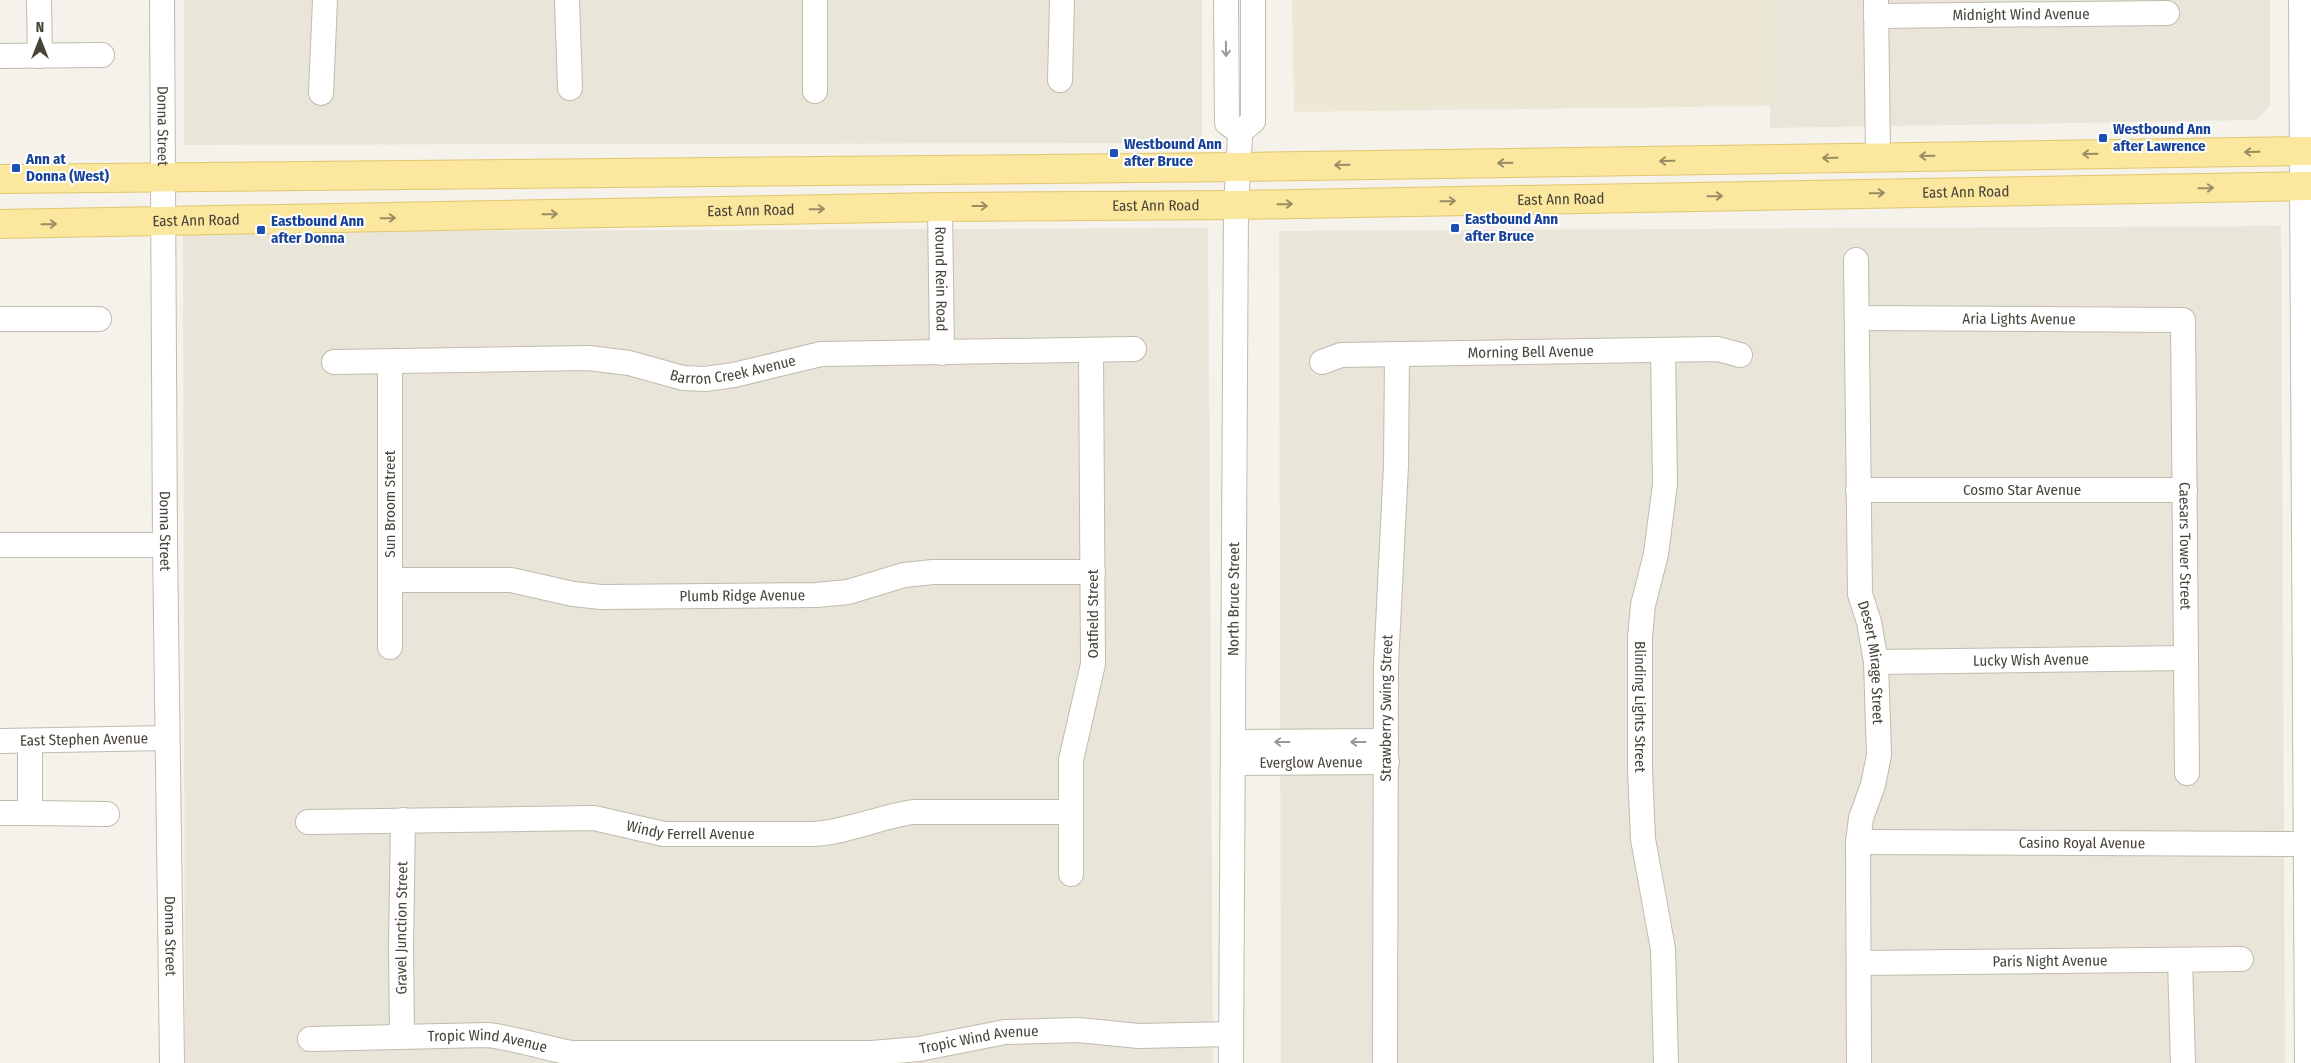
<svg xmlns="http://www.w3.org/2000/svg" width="2311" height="1063" viewBox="0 0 2311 1063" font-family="'Fira Sans Condensed',sans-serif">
	<rect width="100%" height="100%" fill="#f5f2eb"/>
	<g fill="#e9e5d9">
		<polygon points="184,0 1202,0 1202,143 184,145"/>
		<polygon points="1770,0 2270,0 2270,106 2256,120 1770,128"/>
		<polygon points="2281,226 2285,1063 1281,1063 1279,231"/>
		<polygon points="1208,228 1213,1063 185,1063 183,232"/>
	</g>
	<polygon fill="#ede8d5" points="1292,0 1770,0 1770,106 1294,112"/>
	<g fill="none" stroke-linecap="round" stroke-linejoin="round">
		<g stroke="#c0bbad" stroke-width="26">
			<g id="minor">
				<polyline points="39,0 40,56"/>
				<path id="s1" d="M162,0L165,545L172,1063"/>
				<polyline points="567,0 570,88"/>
				<polyline points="815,0 815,91"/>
				<polyline points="1226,0 1227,123 1240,132 1253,121 1253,0"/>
				<polyline points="2301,0 2307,1063"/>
				<polyline points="1876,2 1878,157"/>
				<path id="s2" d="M1876,16L2167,13"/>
				<polyline points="0,56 102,55"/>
				<polyline points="1060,80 1062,0"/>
				<polyline points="321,93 325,0"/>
				<path id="s3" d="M940,207L942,353"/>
				<path id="s4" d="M1856,260L1860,594L1869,622L1876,662L1879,755L1873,785L1861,818L1858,842L1859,1063"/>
				<path id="s5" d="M1857,318L2183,320L2187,773"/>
				<polyline points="0,319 99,319"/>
				<path id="s6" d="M1663,350L1665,484L1656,554L1643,605L1640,637V771L1643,839L1663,949L1666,1063"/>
				<path id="s7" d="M334,362L589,358L629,363L683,378L705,379L734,375L821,354L1134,349"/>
				<polyline points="390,362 390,647"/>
				<path id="s8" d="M1322,362L1341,355L1718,349L1740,355"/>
				<path id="s9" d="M1858,490H2185"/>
				<polyline points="0,545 165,545"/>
				<path id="s10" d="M390,580H511L573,594L601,597L816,595L848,592L904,575L933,572H1093"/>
				<path id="s11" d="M1876,662L2186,658"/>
				<path id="s12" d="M0,741L167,738"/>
				<polyline points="1233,742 1386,741"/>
				<path id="s13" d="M1233,763L1387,762"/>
				<polyline points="0,813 30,813 30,741"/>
				<polyline points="30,813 107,814"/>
				<path id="s14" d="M308,822L594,818L664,834H813C848,832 879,817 913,812H1071"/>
				<path id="s15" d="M1858,842L2306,844"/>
				<polyline points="1071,874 1071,760 1093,664 1091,351"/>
				<polyline points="2180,960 2183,1063"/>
				<path id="s16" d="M1859,963L2241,959"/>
				<path id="s17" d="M402,1036L401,947L403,820"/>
				<path id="s18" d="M310,1039L487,1035C516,1038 543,1048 572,1053H872L919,1049L1005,1032L1078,1030L1139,1036L1231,1034"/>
				<path id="s19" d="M1231,1063L1236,205L1240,137"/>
				<path id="s20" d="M1385,1063L1386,665L1396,466L1397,354"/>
			</g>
		</g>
		<g stroke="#e1c76d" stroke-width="30">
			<g id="major">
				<polyline points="0,179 1239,167 2311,151"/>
				<path id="s21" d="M0,224L940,207L1236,205L2311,186"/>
			</g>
		</g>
		<use href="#minor" stroke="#fff" stroke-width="24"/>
		<use href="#major" stroke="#fbe79d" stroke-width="28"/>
	</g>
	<defs><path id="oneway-shaft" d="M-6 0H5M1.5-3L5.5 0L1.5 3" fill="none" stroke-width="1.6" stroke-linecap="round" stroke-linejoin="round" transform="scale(1.25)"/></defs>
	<g stroke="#9b9892">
		<use href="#oneway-shaft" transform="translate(1226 49) rotate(89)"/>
		<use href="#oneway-shaft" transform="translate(1282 742) rotate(180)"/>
		<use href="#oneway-shaft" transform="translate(1358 742) rotate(180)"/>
	</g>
	<g stroke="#998d66">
		<use href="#oneway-shaft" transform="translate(2252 152) rotate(179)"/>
		<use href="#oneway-shaft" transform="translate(2090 154) rotate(179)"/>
		<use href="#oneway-shaft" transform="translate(1927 156) rotate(179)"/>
		<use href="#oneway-shaft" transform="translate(1830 158) rotate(179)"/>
		<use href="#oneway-shaft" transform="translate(1667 161) rotate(179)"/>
		<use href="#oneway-shaft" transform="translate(1505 163) rotate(179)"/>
		<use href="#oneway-shaft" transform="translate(1342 165) rotate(179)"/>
		<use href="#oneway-shaft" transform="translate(2206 188) rotate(-1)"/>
		<use href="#oneway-shaft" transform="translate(1877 193) rotate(-1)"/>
		<use href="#oneway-shaft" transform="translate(1715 196) rotate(-1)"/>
		<use href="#oneway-shaft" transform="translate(1448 201) rotate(-1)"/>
		<use href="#oneway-shaft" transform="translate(1285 204) rotate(-1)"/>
		<use href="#oneway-shaft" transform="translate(980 206)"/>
		<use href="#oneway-shaft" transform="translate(817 209) rotate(-1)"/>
		<use href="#oneway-shaft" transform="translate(550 214) rotate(-1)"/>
		<use href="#oneway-shaft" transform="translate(388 218) rotate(-1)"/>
		<use href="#oneway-shaft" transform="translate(49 224) rotate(-1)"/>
	</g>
	<g fill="#1a4fb4" stroke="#fff" stroke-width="2">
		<rect x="2098" y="133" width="10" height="10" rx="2.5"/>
		<rect x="1109" y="148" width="10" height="10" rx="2.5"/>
		<rect x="11" y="163" width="10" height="10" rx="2.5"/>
		<rect x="1450" y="223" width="10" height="10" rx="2.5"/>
		<rect x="256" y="225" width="10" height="10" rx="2.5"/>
	</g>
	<g text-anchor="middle" stroke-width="4" stroke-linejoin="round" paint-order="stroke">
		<g font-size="15" fill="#494439" stroke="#fff">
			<text dy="5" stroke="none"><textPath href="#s2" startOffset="145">Midnight Wind Avenue</textPath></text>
			<text dy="5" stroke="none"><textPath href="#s1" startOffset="126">Donna Street</textPath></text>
			<text dy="5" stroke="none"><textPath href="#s21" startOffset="1966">East Ann Road</textPath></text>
			<text dy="5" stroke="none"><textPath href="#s21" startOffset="1561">East Ann Road</textPath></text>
			<text dy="5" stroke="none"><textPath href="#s21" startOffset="1156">East Ann Road</textPath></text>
			<text dy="5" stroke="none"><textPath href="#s21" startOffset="751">East Ann Road</textPath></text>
			<text dy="5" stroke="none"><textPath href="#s21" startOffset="196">East Ann Road</textPath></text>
			<text dy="5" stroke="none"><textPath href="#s3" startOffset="72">Round Rein Road</textPath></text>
			<text dy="5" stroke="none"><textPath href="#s5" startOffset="162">Aria Lights Avenue</textPath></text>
			<text dy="5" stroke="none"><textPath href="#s8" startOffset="210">Morning Bell Avenue</textPath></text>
			<text dy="5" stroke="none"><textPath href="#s7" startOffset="402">Barron Creek Avenue</textPath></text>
			<text dy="5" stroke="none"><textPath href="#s9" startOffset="164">Cosmo Star Avenue</textPath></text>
			<text transform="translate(390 504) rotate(-90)" y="5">Sun Broom Street</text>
			<text dy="5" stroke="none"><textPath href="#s1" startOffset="531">Donna Street</textPath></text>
			<text dy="5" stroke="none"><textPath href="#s5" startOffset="552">Caesars Tower Street</textPath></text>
			<text dy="5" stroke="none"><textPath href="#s10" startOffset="354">Plumb Ridge Avenue</textPath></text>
			<text dy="5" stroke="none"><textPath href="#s19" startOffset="464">North Bruce Street</textPath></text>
			<text transform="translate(1093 614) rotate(-90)" y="5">Oatfield Street</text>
			<text dy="5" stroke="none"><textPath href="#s11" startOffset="155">Lucky Wish Avenue</textPath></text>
			<text dy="5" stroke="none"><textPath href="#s4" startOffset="404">Desert Mirage Street</textPath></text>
			<text dy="5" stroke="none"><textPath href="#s6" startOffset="359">Blinding Lights Street</textPath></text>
			<text dy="5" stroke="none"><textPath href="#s20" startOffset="355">Strawberry Swing Street</textPath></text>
			<text dy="5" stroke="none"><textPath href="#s12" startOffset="84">East Stephen Avenue</textPath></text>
			<text dy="5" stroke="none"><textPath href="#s13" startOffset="78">Everglow Avenue</textPath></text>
			<text dy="5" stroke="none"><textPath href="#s14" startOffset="384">Windy Ferrell Avenue</textPath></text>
			<text dy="5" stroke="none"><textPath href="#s15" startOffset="224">Casino Royal Avenue</textPath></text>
			<text dy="5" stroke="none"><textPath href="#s17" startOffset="108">Gravel Junction Street</textPath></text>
			<text dy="5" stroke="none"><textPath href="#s1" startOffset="936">Donna Street</textPath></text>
			<text dy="5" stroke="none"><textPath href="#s16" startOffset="191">Paris Night Avenue</textPath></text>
			<text dy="5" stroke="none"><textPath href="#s18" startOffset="672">Tropic Wind Avenue</textPath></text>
			<text dy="5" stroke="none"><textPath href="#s18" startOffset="178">Tropic Wind Avenue</textPath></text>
		</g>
		<g font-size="15" font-weight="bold" fill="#164399" stroke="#fff" text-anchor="start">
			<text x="2113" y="134">Westbound Ann<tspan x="2113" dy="17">after Lawrence</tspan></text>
			<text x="1124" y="149">Westbound Ann<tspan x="1124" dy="17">after Bruce</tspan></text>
			<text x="26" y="164">Ann at<tspan x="26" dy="17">Donna (West)</tspan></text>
			<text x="1465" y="224">Eastbound Ann<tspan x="1465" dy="17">after Bruce</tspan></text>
			<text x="271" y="226">Eastbound Ann<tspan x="271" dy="17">after Donna</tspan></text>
		</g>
	</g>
	<g transform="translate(40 40)" stroke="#ffffff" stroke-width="4" paint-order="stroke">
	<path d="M0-4L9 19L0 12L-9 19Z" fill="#494439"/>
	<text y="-8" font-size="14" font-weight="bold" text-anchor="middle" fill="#494439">N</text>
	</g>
</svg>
